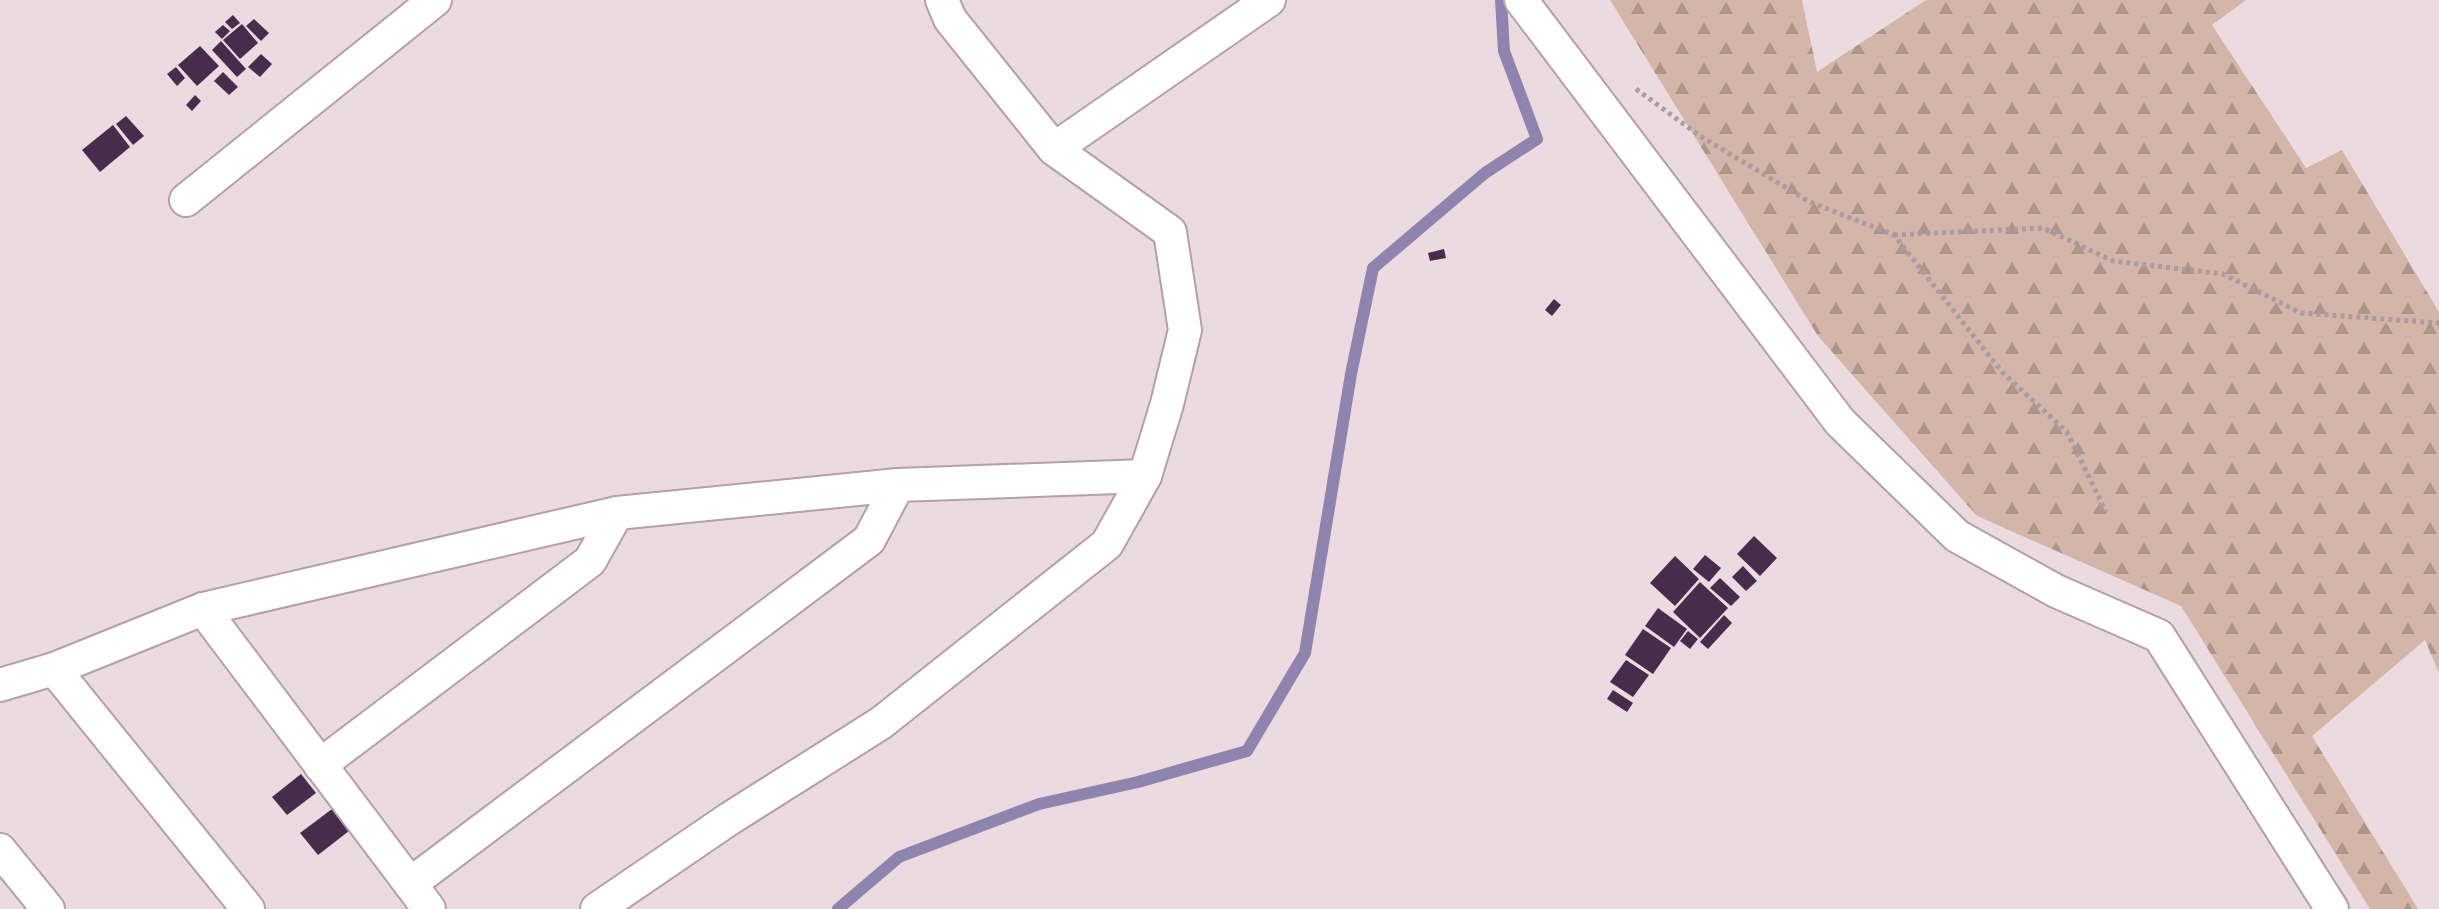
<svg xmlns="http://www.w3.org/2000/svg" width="2439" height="909" viewBox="0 0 2439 909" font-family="'DejaVu Sans',sans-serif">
	<defs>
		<pattern id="forest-firs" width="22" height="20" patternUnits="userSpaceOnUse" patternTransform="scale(2)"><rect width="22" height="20" fill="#d4b6a9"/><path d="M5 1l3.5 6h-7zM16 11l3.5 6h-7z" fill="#ad958a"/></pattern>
	</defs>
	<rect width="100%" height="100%" fill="#ecdae1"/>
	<polygon fill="url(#forest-firs)" points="1610,0 1802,0 1817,72 1926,0 2246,0 2212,25 2306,168 2342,150 2439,312 2439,673 2425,640 2312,736 2418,909 2370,909 2181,606 1977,516 1818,336"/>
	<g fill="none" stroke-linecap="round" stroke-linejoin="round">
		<polyline stroke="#8f84ae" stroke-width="12" points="838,909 899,857 1039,804 1138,782 1247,751 1305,653 1351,374 1373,268 1485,173 1537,139 1504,51 1501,0"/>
	</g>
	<g fill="#482c4b">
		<polygon points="233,15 240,23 232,29 225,22"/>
		<polygon points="254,19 269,33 261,41 246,26"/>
		<polygon points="242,24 258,43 240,59 223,40"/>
		<polygon points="223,25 230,31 222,39 215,32"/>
		<polygon points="221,41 246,69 237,77 212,50"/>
		<polygon points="200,46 219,66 197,86 178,65"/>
		<polygon points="261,54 272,64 260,77 248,67"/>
		<polygon points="176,67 185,78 177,86 167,74"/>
		<polygon points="223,72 238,87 229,95 214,81"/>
		<polygon points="195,95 201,101 192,111 186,105"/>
		<polygon points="126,116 144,136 133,145 116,124"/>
		<polygon points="113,125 130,147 100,172 82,150"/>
		<polygon points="1444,249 1446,258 1430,261 1428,253"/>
		<polygon points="1554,299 1561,305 1552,316 1545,310"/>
		<polygon points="1754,536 1777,558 1760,576 1737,554"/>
		<polygon points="1705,555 1721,568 1709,582 1693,569"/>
		<polygon points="1675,556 1699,579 1675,606 1650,583"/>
		<polygon points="1743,566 1757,581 1746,591 1732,577"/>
		<polygon points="1720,578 1740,597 1731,606 1710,588"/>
		<polygon points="1700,582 1728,608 1700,638 1673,612"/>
		<polygon points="1658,608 1687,629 1674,647 1645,626"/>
		<polygon points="1724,615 1732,623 1708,649 1700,642"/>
		<polygon points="1643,629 1671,648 1653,674 1625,655"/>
		<polygon points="1688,631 1698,639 1690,649 1680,641"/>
		<polygon points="1626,660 1649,675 1633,697 1610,682"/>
		<polygon points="1613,690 1633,703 1627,712 1607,699"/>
		<polygon points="301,774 316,793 287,815 272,797"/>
		<polygon points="332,809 349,831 318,855 300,833"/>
	</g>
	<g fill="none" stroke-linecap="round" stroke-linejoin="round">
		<g stroke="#b2a1a8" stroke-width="36">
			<g id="street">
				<polyline points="942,0 950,19 1054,149"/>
				<polyline points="1521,0 1840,422 1957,536 2056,591 2159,636 2332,909"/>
				<polyline points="186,200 435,0"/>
				<polyline points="203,609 429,909"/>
				<polyline points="54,669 248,909"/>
				<polyline points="0,685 54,669 203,609 617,513 898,485 1145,476"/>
				<polyline points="320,765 590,561 617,513"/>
				<polyline points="0,850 48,909"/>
				<polyline points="410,884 869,540 898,485"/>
				<polyline points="597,909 729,819 881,723 1107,544 1145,476 1167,404 1185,330 1170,232 1054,149 1269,0"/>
			</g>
		</g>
		<g stroke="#aa9ca2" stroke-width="5" stroke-dasharray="4 4" stroke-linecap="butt">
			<polyline points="1636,89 1700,136 1810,202 1894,235 2002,372 2067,432 2106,512"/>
			<polyline points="1894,235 2043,228 2113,261 2223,274 2301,313 2439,323"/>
		</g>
		<use href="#street" stroke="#fff" stroke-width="32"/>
	</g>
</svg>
